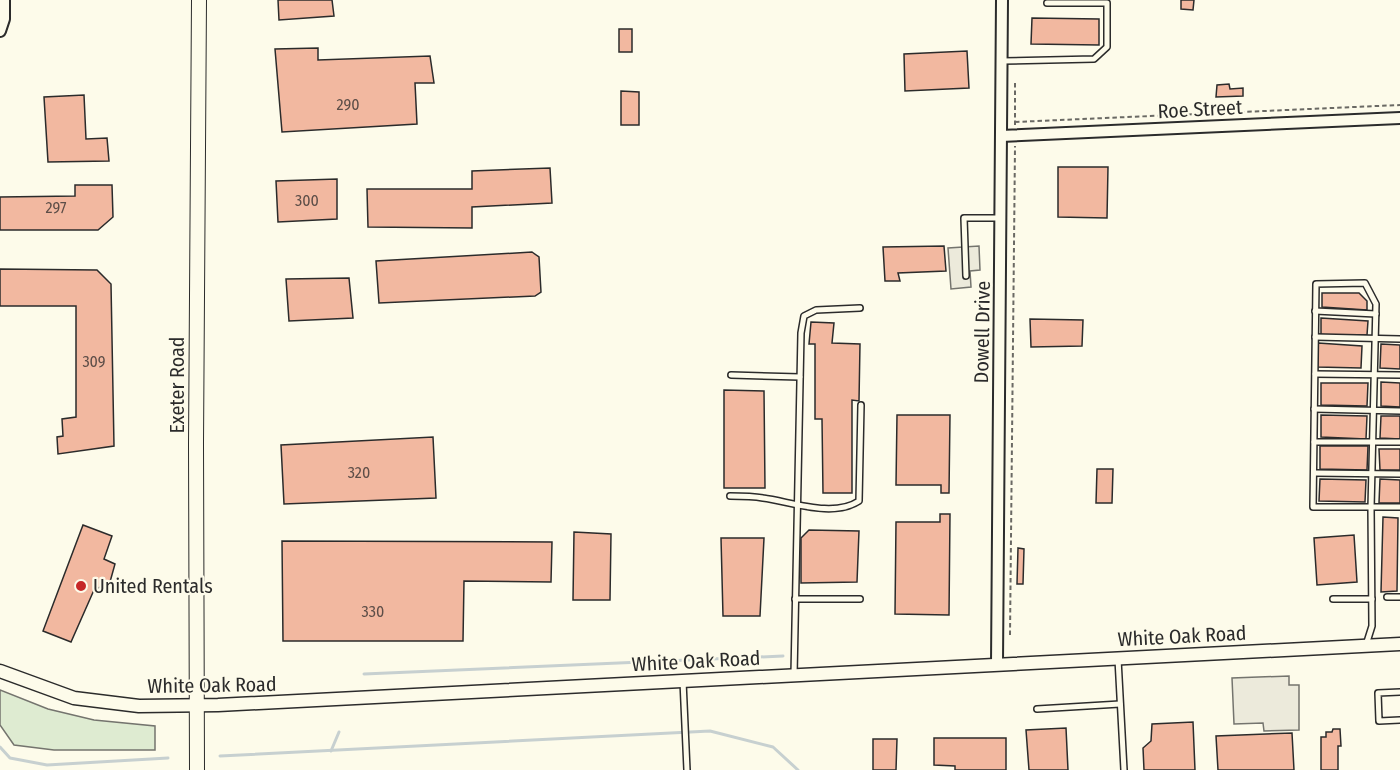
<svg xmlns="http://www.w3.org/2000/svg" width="1400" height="770" viewBox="0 0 1400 770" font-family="'Fira Sans Condensed',sans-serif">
	<rect width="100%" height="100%" fill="#fdfbea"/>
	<polygon fill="#deebd1" stroke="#74746e" stroke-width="1.5" points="0,690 48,709 94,720 155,726 155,750 54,750 14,745 0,725"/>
	<g fill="#eceadb" stroke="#74746e" stroke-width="1.5">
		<polygon points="979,246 980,270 970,271 971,287 951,289 948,248"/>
		<polygon points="1289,676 1289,685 1299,685 1299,730 1264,731 1263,723 1234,724 1232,678"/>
	</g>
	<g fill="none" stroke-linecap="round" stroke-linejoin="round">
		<g stroke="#c7d0d0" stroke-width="3">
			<polyline points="364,674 783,656"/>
			<polyline points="0,747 10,758 47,765 168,758"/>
			<polyline points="331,751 339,732"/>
			<polyline points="220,756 710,731 773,747 798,770"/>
		</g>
	</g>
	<g fill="#f2b8a0" stroke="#2b2b2b" stroke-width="1.5">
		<polygon points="278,0 332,0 334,16 279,20"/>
		<polygon points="1181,0 1194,0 1193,10 1181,9"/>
		<polygon points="1032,18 1099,19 1099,45 1031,44"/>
		<rect x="619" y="29" width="13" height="23"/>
		<polygon points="318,48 318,60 430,56 434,83 415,83 417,124 282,132 275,49"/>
		<polygon points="967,51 969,88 905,91 904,54"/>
		<polygon points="1229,84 1230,89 1243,88 1243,96 1216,97 1217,85"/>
		<polygon points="621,91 639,92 639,125 621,125"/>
		<polygon points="84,95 86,139 107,138 109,161 48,162 44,97"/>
		<polygon points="1058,167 1108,167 1107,218 1058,217"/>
		<polygon points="550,168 552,203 472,207 472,228 368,227 367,189 472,189 472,171"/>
		<polygon points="337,179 337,219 278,222 276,181"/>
		<polygon points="75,185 112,185 113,217 98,230 0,230 0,197 75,196"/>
		<polygon points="944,246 946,271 898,273 900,281 885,281 883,247"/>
		<polygon points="532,252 539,257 541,292 535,296 379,303 376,261"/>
		<polygon points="0,269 97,270 111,284 114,446 58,454 57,437 63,436 62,419 76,417 76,306 0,306"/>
		<polygon points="349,278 353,318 289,321 286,279"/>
		<polygon points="1322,293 1359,293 1367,301 1367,310 1322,307"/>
		<polygon points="1321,318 1368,321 1367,335 1321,335"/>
		<polygon points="1030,319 1083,320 1082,346 1031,347"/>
		<polygon points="811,322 834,323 832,343 860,344 859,401 852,400 852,493 823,493 822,419 815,419 815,344 809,344"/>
		<polygon points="1318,343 1362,346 1361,368 1317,367"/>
		<polygon points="1381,344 1400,345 1400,369 1380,368"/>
		<polygon points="1381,382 1400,383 1400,407 1381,406"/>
		<polygon points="1321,383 1368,383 1367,406 1321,405"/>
		<polygon points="724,390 764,391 765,488 724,488"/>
		<polygon points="897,415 950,415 949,493 941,493 941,485 896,485"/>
		<polygon points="1321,415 1367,416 1366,439 1321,437"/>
		<polygon points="1381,416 1400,416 1400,439 1380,438"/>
		<polygon points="433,437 436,498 284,504 281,445"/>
		<polygon points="1320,446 1368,446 1367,470 1320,469"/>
		<polygon points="1379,449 1400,449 1400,470 1380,470"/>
		<polygon points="1097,469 1113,469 1112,503 1096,503"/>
		<polygon points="1320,479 1366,480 1365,502 1319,501"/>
		<polygon points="1380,479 1400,480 1400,503 1379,503"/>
		<polygon points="940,514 950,514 949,615 895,614 896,522 940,522"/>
		<polygon points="1383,517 1398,518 1397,591 1381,592"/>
		<polygon points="83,525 112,536 104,559 115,564 110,582 94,590 71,642 43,631"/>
		<polygon points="809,530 859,531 857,582 801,583 801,538"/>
		<polygon points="574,532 611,534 610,600 573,600"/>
		<polygon points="1354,535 1357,582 1317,585 1314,538"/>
		<polygon points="721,538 764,538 760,616 723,616"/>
		<polygon points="282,541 552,542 551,582 464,581 463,641 283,641"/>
		<polygon points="1018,548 1024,549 1023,584 1017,584"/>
		<polygon points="1193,722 1195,770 1144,770 1143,748 1151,741 1152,724"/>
		<polygon points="1066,728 1068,770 1029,770 1026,730"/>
		<polygon points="1333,729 1340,729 1341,746 1338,746 1338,770 1321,770 1321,737 1326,737 1326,732 1332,732"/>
		<polygon points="1292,733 1294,770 1218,770 1216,736"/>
		<polygon points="934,738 1006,738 1006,770 955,770 955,766 934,765"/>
		<polygon points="873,739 897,739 896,770 873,770"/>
	</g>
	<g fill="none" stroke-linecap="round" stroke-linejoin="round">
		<g stroke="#2b2b2b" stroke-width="8">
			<g id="service">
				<polyline points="1002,61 1094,59 1107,47 1107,3 1047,3"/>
				<polyline points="966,276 964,218 1001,218"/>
				<polyline points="1315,311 1376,314"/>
				<polyline points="1315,337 1400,339"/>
				<polyline points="1315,374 1400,375"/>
				<polyline points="731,375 800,377"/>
				<polyline points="1314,409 1400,411"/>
				<polyline points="1314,442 1400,442"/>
				<polyline points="1314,473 1400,474"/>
				<path d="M730,496C741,496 752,496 763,498C792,502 833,518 859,501L861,405"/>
				<polyline points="1387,597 1400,597"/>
				<polyline points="795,599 860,599"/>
				<polyline points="1333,599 1372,599"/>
				<polyline points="1366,645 1372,626 1371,508 1376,304 1365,283 1316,284 1313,507 1400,507"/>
				<polyline points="1118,659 1124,770"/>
				<polyline points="794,675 801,333 804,316 816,310 860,308"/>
				<polyline points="683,681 687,770"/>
				<polyline points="1400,692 1378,693 1379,721 1400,720"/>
				<polyline points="1037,709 1120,704"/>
			</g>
		</g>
		<g stroke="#2b2b2b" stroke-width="14">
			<g id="minor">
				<polyline points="0,31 4,19 4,0"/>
				<polyline points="1001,136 1400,118"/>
				<polyline points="997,664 1002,0"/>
			</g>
		</g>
		<g stroke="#2b2b2b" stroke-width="15">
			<polyline id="tertiary" points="0,671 74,698 139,706 218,705 1400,644"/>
		</g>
		<g stroke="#2b2b2b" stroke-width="16">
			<polyline id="secondary" points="197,770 196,444 199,0"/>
		</g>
		<g stroke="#6a6964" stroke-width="2" stroke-dasharray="4.5 3" stroke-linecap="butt">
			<polyline points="1015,122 1400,105"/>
			<polyline points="1015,125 1015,80"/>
			<polyline points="1010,635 1015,146"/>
		</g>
		<use href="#service" stroke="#fdfbea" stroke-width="5"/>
		<use href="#minor" stroke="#fdfbea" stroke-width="10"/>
		<use href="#tertiary" stroke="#fdfbea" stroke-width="12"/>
		<use href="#secondary" stroke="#fdfbea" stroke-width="14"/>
	</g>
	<circle fill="#c62828" stroke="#fdfbea" stroke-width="2" cx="81" cy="586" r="6"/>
	<g text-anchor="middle" stroke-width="4.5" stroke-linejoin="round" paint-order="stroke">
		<g font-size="16" fill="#5d4e48">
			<text x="348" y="110">290</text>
			<text x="307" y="206">300</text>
			<text x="56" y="213">297</text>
			<text x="94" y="367">309</text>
			<text x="359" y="478">320</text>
			<text x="373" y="617">330</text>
		</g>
		<g font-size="20" fill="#2b2b2b" stroke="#fdfbea">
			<text transform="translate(1200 109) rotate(-3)" y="7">Roe Street</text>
			<text transform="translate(982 332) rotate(-89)" y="7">Dowell Drive</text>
			<text transform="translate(177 385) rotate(-90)" y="7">Exeter Road</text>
			<text transform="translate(1182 636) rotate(-3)" y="7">White Oak Road</text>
			<text transform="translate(696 661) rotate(-3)" y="7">White Oak Road</text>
			<text transform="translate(212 685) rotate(-1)" y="7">White Oak Road</text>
		</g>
		<g font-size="20" fill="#2b2b2b" stroke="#fdfbea" text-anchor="start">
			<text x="93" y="593">United Rentals</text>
		</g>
	</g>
</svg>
